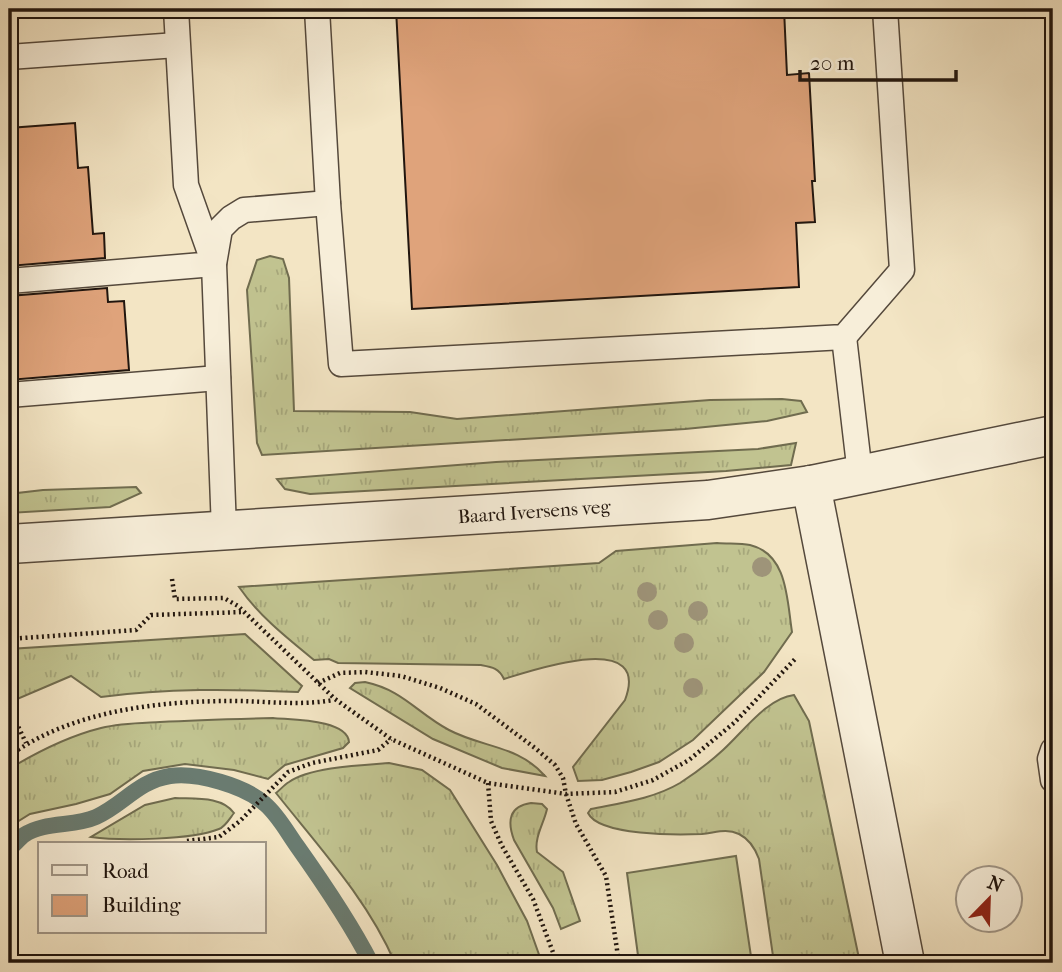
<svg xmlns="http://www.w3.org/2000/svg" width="1062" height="972" viewBox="0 0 1062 972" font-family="'IM FELL French Canon',serif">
	<defs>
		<pattern id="grass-tufts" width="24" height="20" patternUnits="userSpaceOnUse" patternTransform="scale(1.75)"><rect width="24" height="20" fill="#c1c390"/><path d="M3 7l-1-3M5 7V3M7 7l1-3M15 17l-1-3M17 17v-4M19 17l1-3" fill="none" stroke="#a6a77b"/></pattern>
	</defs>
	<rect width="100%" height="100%" fill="#f3e5c4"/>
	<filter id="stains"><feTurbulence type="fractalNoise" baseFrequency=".00286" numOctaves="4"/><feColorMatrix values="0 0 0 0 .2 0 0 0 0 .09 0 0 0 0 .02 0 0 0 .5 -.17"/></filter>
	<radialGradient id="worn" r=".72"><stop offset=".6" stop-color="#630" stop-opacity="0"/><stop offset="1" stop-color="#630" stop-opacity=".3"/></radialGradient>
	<g fill="url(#grass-tufts)" stroke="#706c4f" stroke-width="2">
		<polygon points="270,256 283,259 289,278 294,411 410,412 457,419 710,400 782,399 801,401 807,412 767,421 685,429 262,455 257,443 247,290 257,260"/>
		<polygon points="796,443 791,465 726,471 310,494 285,489 277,479 496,462 758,449"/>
		<polygon points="136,487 141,493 110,507 9,513 9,494 43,490"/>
		<path d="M717,543C728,544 740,543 750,545C788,554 787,601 792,632L764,672L693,740L659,762L631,772L602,780L578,781L573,767L625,700C652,629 533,670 504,679C499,668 492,667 481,665L338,663L329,659L314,660C287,638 259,616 239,587L599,563L616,551Z"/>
		<path d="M245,634L302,686L298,692C232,689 167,688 101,697L71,676L15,700L9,687V649Z"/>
		<path d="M365,682C403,690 417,713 449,730C483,748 518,745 545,776L502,768L433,739L350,688L355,683Z"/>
		<path d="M794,695L809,721L860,963H774L759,859C755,848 749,839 739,834C726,828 715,833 702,834C678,835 599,836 588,813L591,809C620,803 653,799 680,783C694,774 710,762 723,750C743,732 767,698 794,695Z"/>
		<path d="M273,718C291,720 347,719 349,742L343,748L285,765L268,779L234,770L185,764L143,771L110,794L76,804L30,814L9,827V769C37,752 69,736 101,728C121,723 141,723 160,722C198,720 235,719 273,718Z"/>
		<path d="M389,763L422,770L450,790L497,865L527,921L542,963H395C368,900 319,847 276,793C280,790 284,785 289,782C310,767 363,765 389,763Z"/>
		<path d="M175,798C195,799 222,796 234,813C230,818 225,827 219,829C192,840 120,841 91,837L145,805Z"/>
		<path d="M531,803L542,804L547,809C544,823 534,838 537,852L563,872L580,921L561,929L553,908L514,840C507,821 509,806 531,803Z"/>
	</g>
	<polygon fill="#c1c390" stroke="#706c4f" stroke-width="2" points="736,856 752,963 639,963 627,873"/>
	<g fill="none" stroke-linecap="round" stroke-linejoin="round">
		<path stroke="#6a7b70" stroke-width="16" d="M9,849C14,845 19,839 24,835C45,821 74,827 96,817C123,805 138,781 170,776C197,772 245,786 265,804C278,815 287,832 297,846C324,884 350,922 371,963"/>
	</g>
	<g fill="#dfa37b" stroke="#20150e" stroke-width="2">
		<polygon points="396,9 784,9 787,75 809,73 815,181 812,181 815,222 796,223 799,287 412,309"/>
		<polygon points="75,123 78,168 88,167 93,234 104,233 105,258 9,266 9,128"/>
		<polygon points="107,288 108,302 124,301 129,370 9,380 9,296"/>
	</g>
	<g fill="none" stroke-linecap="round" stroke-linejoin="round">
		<g stroke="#55493c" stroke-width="27">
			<g id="lane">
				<polyline points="317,9 328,203 341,364 844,337 902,270 885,9"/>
				<polyline points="9,57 177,45"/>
				<polyline points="9,281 214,264 186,185 176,9"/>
				<polyline points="844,337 860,474"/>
				<polyline points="9,395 218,378"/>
				<polyline points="224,530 214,264 220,229 231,218 244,210 328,203"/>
				<polyline points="1053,750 1050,759 1053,780"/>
			</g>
		</g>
		<g stroke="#55493c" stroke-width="41">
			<g id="street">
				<polyline points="811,485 905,963"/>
				<polyline points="9,544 708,500 811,485 1053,435"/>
			</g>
		</g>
		<g stroke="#20150e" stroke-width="4.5" stroke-dasharray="2 3.5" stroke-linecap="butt">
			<polyline points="172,579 175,599 224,598 238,606 335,699 391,739 488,783 566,794 615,792 653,780 689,760 734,723 797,657"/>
			<polyline points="9,639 136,630 151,615 244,612"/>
			<polyline points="318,683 340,673 365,672 401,676 440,688 476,704 535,748 555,765 563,778 566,794 576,824 606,876 619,963"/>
			<polyline points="9,707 26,743"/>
			<path d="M9,756C71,711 157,701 233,701C268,701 299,706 334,700"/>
			<polyline points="488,783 491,821 502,846 533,899 557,963"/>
			<polyline points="187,841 219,837 240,821 288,772 312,763 378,750 391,739"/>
		</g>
		<use href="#lane" stroke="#f7eed9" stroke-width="24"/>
		<use href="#street" stroke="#f7eed9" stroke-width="38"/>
	</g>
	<g fill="#9e9479">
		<circle cx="762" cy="567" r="10"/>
		<circle cx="647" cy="592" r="10"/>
		<circle cx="698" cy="611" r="10"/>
		<circle cx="658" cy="620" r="10"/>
		<circle cx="684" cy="643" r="10"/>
		<circle cx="693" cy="688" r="10"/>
	</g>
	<g text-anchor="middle" stroke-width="5" stroke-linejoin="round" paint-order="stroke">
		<g font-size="19" fill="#20150e" stroke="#f7eed9">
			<text transform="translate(534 511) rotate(-4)" y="7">Baard Iversens veg</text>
		</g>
	</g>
	<rect width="1062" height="972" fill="none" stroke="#f3e5c4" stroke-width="35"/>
	<rect x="10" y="10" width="1041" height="951" fill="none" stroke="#20150e" stroke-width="3.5"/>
	<rect x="18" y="18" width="1027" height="937" fill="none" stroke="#20150e" stroke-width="2"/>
	<rect x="38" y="842" width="228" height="91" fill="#f7eed9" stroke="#a19788" stroke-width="2"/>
	<rect x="52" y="865" width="35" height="10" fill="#f7eed9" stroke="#a19788" stroke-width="2"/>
	<text x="102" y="878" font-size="21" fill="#20150e">Road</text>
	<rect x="52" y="895" width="35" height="21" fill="#dfa37b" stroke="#a19788" stroke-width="2"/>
	<text x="102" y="912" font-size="21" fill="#20150e">Building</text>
	<g transform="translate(989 899) rotate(23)"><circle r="33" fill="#f7eed9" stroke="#a19788" stroke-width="2"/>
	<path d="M0-5L12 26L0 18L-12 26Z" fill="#8f2418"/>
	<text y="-10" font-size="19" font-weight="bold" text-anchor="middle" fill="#20150e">N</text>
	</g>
	<path d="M800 70v10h156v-10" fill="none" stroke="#20150e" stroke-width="3.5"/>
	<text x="810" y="70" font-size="21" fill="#20150e" stroke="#f7eed9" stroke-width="5" paint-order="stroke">20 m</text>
	<rect width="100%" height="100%" filter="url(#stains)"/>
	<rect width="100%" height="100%" fill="url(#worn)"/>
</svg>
